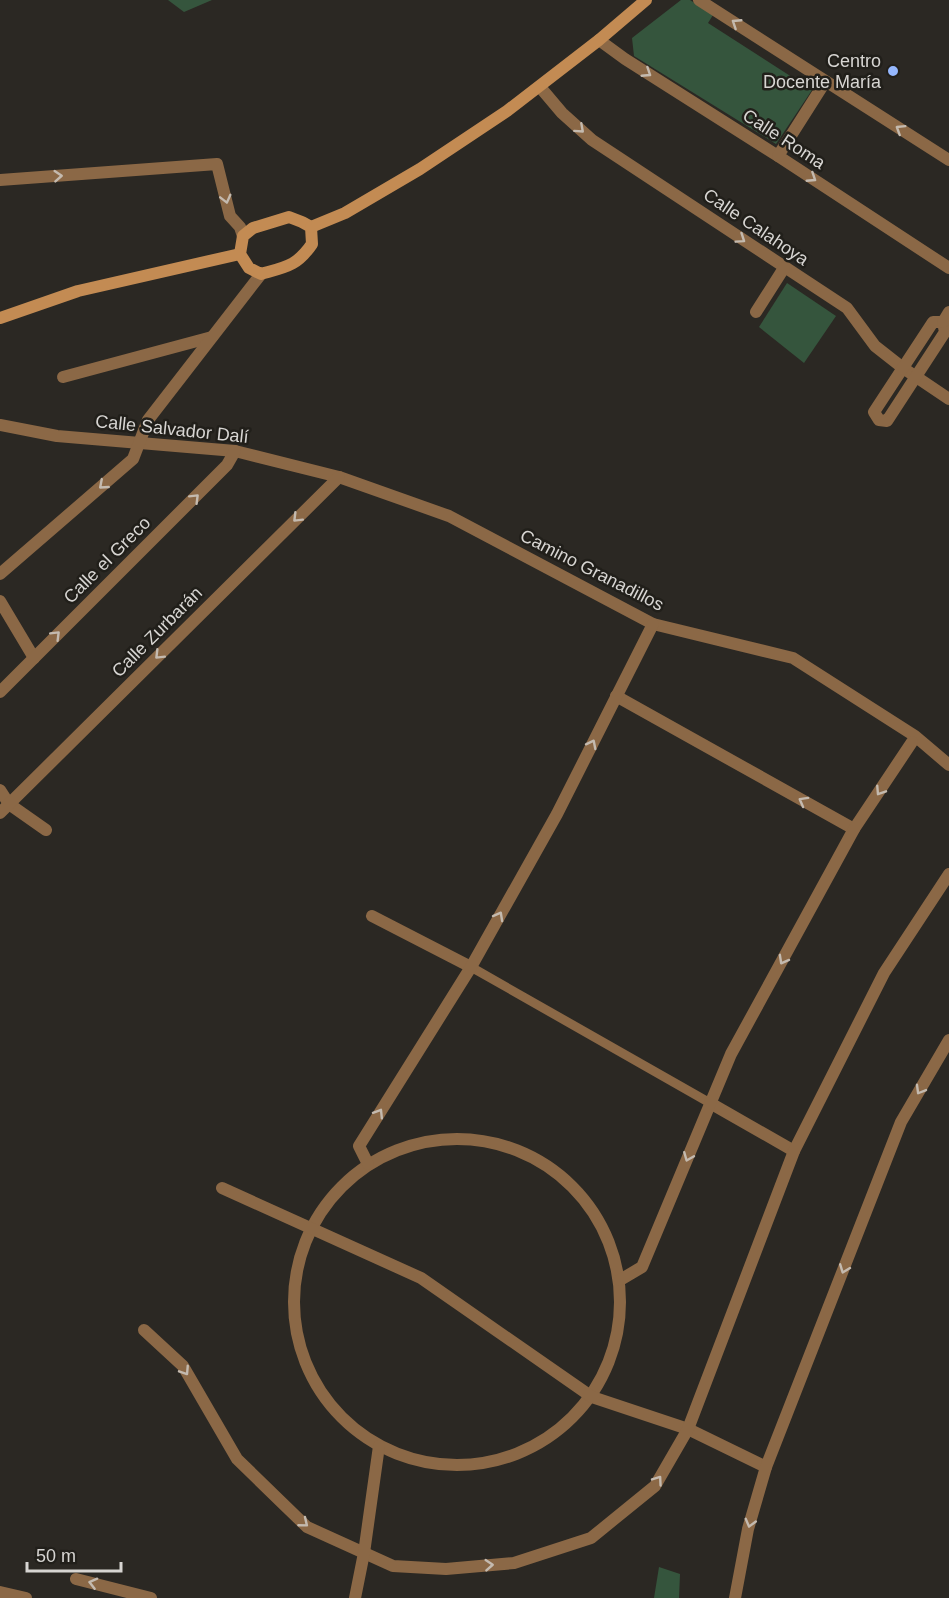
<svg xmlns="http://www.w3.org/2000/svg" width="949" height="1598" viewBox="0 0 949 1598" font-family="Arial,sans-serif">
	<rect width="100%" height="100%" fill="#2b2823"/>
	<g fill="#35553d">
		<polygon points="168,0 212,0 184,12"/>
		<polygon points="681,0 690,0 713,15 708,23 812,90 776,144 634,56 632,38"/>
		<polygon points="787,283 836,316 804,363 759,327"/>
		<polygon points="659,1567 680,1574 679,1598 654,1598"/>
	</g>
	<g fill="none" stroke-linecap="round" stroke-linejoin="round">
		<polyline stroke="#8b6846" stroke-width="9" points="471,967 710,1103"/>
		<g stroke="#8b6846" stroke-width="12">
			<polyline points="699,0 949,160"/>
			<polyline points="599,40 625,59 778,156 949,268"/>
			<polyline points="540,87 562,113 592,140 847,308 875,346 903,368 949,399"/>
			<polyline points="778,156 825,82"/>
			<polyline points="0,180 217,164 230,216 240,227 243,236"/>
			<polyline points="756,312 784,268"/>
			<polygon points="933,322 943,322 945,332 887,421 879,420 874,412"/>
			<polyline points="943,322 949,312"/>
			<polyline points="63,377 212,337"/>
			<polyline points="0,425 57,436 235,451 339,477 449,516 653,624 793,658 915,736 949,765"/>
			<polyline points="0,574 133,459 148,420 261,274"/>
			<polyline points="0,601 34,658"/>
			<polyline points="0,692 227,465 235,451"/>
			<polyline points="616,696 854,829"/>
			<polyline points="0,790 9,804 46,830"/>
			<polyline points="0,813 339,477"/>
			<polyline points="372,916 471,967"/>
			<polyline points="710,1103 794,1151"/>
			<circle cx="457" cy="1302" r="163"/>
			<polyline points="368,1164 359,1146 471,967 557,814 653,624"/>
			<polyline points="222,1188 421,1278 592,1397 688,1429 766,1467"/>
			<polyline points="620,1280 642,1267 731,1054 854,829 912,742"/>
			<polyline points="144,1330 183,1366 237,1459 307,1527 393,1566 446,1569 514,1563 591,1538 655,1486 688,1429 794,1151 884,973 949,874"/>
			<polyline points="76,1579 151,1598"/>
			<polyline points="355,1598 364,1553 379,1446"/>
			<polyline points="735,1598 748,1529 766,1467 901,1122 949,1040"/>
		</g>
		<polyline stroke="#8b6846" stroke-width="12" points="0,1592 26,1598"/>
		<g stroke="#c38b53" stroke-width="12">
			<path d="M289,217L302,222L311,227L312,244C297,266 286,267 261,274L249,268L240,254L243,236L253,228Z"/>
			<polyline points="311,227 345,213 420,169 507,111 599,40 646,0"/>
			<polyline points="0,318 78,291 240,254"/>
		</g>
	</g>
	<defs><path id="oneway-chevron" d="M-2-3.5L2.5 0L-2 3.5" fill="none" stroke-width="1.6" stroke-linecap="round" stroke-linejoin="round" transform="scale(1.5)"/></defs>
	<g stroke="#c4baaf">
		<use href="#oneway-chevron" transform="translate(736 23) rotate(-147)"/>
		<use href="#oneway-chevron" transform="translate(647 73) rotate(33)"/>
		<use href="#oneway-chevron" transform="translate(580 129) rotate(42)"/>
		<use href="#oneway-chevron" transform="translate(900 129) rotate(-148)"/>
		<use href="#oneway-chevron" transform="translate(58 176) rotate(-4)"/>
		<use href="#oneway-chevron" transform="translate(812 178) rotate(33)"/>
		<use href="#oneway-chevron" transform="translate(226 199) rotate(76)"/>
		<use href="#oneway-chevron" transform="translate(741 239) rotate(34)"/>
		<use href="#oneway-chevron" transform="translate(103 485) rotate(139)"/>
		<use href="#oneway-chevron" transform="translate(195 498) rotate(-45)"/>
		<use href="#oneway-chevron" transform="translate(297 518) rotate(135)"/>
		<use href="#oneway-chevron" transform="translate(56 635) rotate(-45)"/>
		<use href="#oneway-chevron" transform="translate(159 655) rotate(135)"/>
		<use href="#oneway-chevron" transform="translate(592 744) rotate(-63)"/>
		<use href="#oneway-chevron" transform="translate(880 791) rotate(123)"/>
		<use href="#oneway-chevron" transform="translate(803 801) rotate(-151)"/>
		<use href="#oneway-chevron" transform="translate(499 916) rotate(-61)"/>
		<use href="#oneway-chevron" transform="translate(783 960) rotate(119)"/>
		<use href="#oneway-chevron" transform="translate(920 1090) rotate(120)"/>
		<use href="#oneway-chevron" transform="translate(379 1113) rotate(-58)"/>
		<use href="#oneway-chevron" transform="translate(688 1157) rotate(112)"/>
		<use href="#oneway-chevron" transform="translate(844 1269) rotate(111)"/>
		<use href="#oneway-chevron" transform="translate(185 1371) rotate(57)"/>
		<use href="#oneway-chevron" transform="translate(658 1480) rotate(-55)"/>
		<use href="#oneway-chevron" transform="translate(304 1523) rotate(39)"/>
		<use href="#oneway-chevron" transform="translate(750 1523) rotate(105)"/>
		<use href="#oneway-chevron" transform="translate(489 1565) rotate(-4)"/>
		<use href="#oneway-chevron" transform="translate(93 1583) rotate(-166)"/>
	</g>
	<circle fill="#95b7fd" stroke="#211f1a" stroke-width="2" cx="893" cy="71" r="6"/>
	<g text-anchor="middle" stroke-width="5" stroke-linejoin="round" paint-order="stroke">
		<g font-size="18" fill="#d7d5d2" stroke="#211f1a" text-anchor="end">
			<text x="881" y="67">Centro<tspan x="881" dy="21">Docente María</tspan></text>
		</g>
		<g font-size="18" fill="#d7d5d2" stroke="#211f1a">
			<text transform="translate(784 139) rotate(33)" y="6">Calle Roma</text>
			<text transform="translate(756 227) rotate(34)" y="6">Calle Calahoya</text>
			<text transform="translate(172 429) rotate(6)" y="6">Calle Salvador Dalí</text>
			<text transform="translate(107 560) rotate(-45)" y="6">Calle el Greco</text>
			<text transform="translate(592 570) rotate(27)" y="6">Camino Granadillos</text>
			<text transform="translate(157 632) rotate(-45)" y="6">Calle Zurbarán</text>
		</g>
	</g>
	<path d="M27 1562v9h94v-9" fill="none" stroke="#d7d5d2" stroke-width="3"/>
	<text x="36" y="1562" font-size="18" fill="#d7d5d2" stroke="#211f1a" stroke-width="4.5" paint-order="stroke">50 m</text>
</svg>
